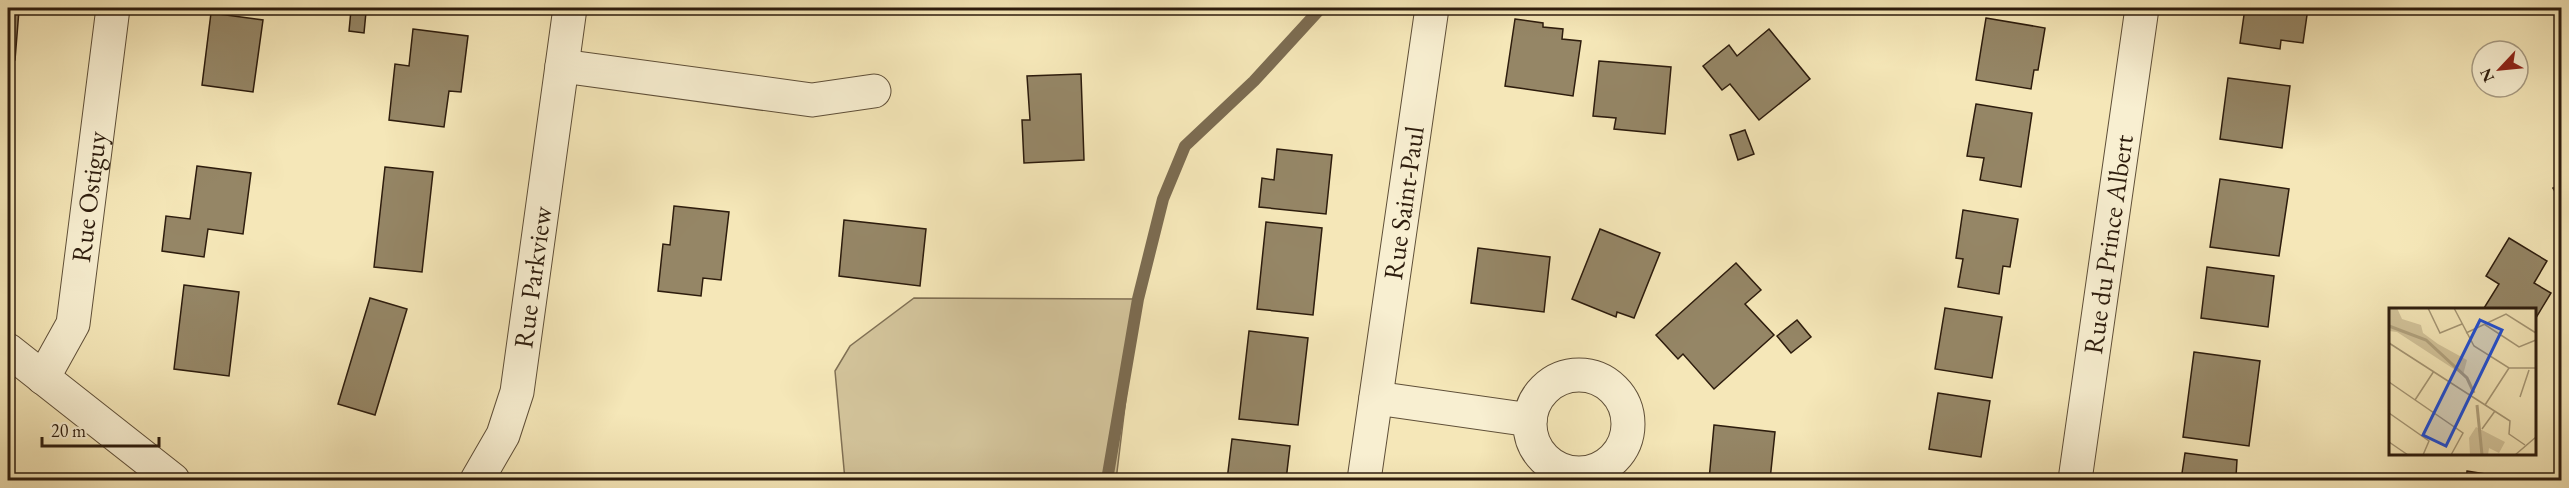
<svg xmlns="http://www.w3.org/2000/svg" width="2569" height="488" viewBox="0 0 2569 488" font-family="'EB Garamond',serif">
	<rect width="100%" height="100%" fill="#f5e7b8"/>
	<filter id="stains"><feTurbulence type="fractalNoise" baseFrequency=".00333" numOctaves="4"/><feColorMatrix values="0 0 0 0 .2 0 0 0 0 .09 0 0 0 0 .02 0 0 0 .5 -.17"/></filter>
	<radialGradient id="worn" r=".72"><stop offset=".6" stop-color="#630" stop-opacity="0"/><stop offset="1" stop-color="#630" stop-opacity=".3"/></radialGradient>
	<polygon fill="#d3c49b" stroke="#807054" stroke-width="1.5" points="914,298 1138,299 1116,480 845,480 835,371 850,346"/>
	<g fill="none" stroke-linecap="round" stroke-linejoin="round">
		<polyline stroke="#7c6c51" stroke-width="12" points="1107,480 1138,299 1163,199 1185,146 1254,81 1321,8"/>
	</g>
	<g fill="#958666" stroke="#2d1c0d" stroke-width="1.5">
		<polygon points="2245,8 2308,8 2303,43 2281,40 2280,49 2240,43"/>
		<polygon points="8,9 19,10 15,60 8,59"/>
		<polygon points="351,10 366,12 364,33 349,31"/>
		<polygon points="211,13 263,20 253,92 202,85"/>
		<polygon points="1986,18 2045,28 2038,70 2034,70 2031,89 1976,80"/>
		<polygon points="1515,19 1543,23 1543,27 1563,29 1562,39 1581,41 1573,96 1505,86"/>
		<polygon points="413,29 468,36 461,92 449,91 444,127 389,120 395,64 409,66"/>
		<polygon points="1769,29 1810,79 1759,120 1730,84 1722,90 1703,66 1729,45 1737,56"/>
		<polygon points="1599,61 1671,67 1665,134 1614,129 1616,118 1593,116"/>
		<polygon points="1081,74 1084,160 1024,163 1022,120 1030,120 1027,76"/>
		<polygon points="2228,78 2290,86 2282,148 2220,139"/>
		<polygon points="1976,104 2032,113 2021,187 1980,180 1984,158 1967,156"/>
		<polygon points="1745,130 1754,154 1738,160 1730,135"/>
		<polygon points="1277,149 1332,155 1326,214 1259,207 1262,178 1274,180"/>
		<polygon points="197,166 251,173 243,234 208,229 204,257 162,251 166,216 190,219"/>
		<polygon points="385,167 433,172 422,272 374,267"/>
		<polygon points="2220,179 2289,189 2279,256 2210,247"/>
		<polygon points="2562,184 2562,204 2553,188"/>
		<polygon points="674,206 729,212 721,280 703,278 701,296 658,291 663,244 670,245"/>
		<polygon points="1963,210 2018,219 2010,267 2003,266 1999,294 1958,287 1963,259 1956,258"/>
		<polygon points="844,220 926,229 920,286 839,276"/>
		<polygon points="1266,222 1322,228 1313,315 1257,309"/>
		<polygon points="1600,229 1660,253 1634,318 1617,312 1616,317 1572,299"/>
		<polygon points="2509,238 2547,261 2534,283 2551,293 2534,321 2534,310 2484,308 2499,284 2486,276"/>
		<polygon points="1478,248 1550,257 1544,312 1471,303"/>
		<polygon points="1736,263 1761,290 1745,304 1774,335 1714,389 1683,354 1678,359 1656,335"/>
		<polygon points="2207,267 2274,276 2268,327 2201,318"/>
		<polygon points="184,285 239,292 229,376 174,369"/>
		<polygon points="370,298 407,309 375,415 338,404"/>
		<polygon points="1945,308 2002,317 1992,378 1935,369"/>
		<polygon points="1797,320 1811,337 1791,353 1777,336"/>
		<polygon points="1249,331 1308,338 1298,425 1239,419"/>
		<polygon points="2194,352 2260,361 2249,446 2183,437"/>
		<polygon points="1938,393 1990,401 1981,457 1929,449"/>
		<polygon points="1714,425 1775,432 1770,480 1709,480"/>
		<polygon points="1232,439 1290,446 1286,480 1227,480"/>
		<polygon points="2185,453 2237,460 2236,477 2241,477 2241,480 2181,480"/>
		<polygon points="2467,471 2523,480 2466,480"/>
	</g>
	<g fill="none" stroke-linecap="round" stroke-linejoin="round">
		<g stroke="#5f4f38" stroke-width="35">
			<g id="minor">
				<polyline points="562,66 812,100 874,91"/>
				<polyline points="8,350 173,480"/>
				<circle cx="1579" cy="424" r="49"/>
				<path id="s1" d="M43,378L73,324L113,8"/>
				<polyline points="1376,398 1530,420"/>
				<path id="s2" d="M477,480L503,435L517,392L570,8"/>
				<path id="s3" d="M1364,480L1432,8"/>
				<path id="s4" d="M2075,480L2142,8"/>
			</g>
		</g>
		<use href="#minor" stroke="#f8efd1" stroke-width="33"/>
	</g>
	<g text-anchor="middle" stroke-width="4.5" stroke-linejoin="round" paint-order="stroke">
		<g font-size="27" fill="#2d1c0d" stroke="#f8efd1">
			<text dy="9" stroke="none"><textPath href="#s1" startOffset="190">Rue Ostiguy</textPath></text>
			<text dy="9" stroke="none"><textPath href="#s3" startOffset="280">Rue Saint-Paul</textPath></text>
			<text dy="9" stroke="none"><textPath href="#s4" startOffset="238">Rue du Prince Albert</textPath></text>
			<text dy="9" stroke="none"><textPath href="#s2" startOffset="213">Rue Parkview</textPath></text>
		</g>
	</g>
	<g transform="translate(2389 308)">
		<rect width="147" height="147" fill="#f5e7b8"/>
		<path d="M0,0H8L13,11L32,17L34,25L49,36L78,52L74,67L8,24L0,23ZM87,119L116,134L110,145L100,140L99,147H81L80,130Z" fill="#d3c49b"/>
		<path fill="none" stroke="#b1a27e" stroke-width="3" d="M0,18L37,32L78,70L85,85M88,97L93,147"/>
		<path fill="none" stroke="#a59674" stroke-width="1.5" d="M39,0L51,25L73,16M65,0L85,38L120,60H147M95,16L130,39L147,32M77,25L117,6L147,25M0,35L121,113L120,126L136,137M0,74L74,125L62,147M131,89L140,62M26,92L45,63M96,97L120,60M0,105L40,133L34,147M93,121L106,103M0,134L19,147M126,147L147,129"/>
		<path fill="#1d4ed8" fill-opacity="0.15" stroke="#1d4ed8" stroke-width="3" d="M91,12L113,22L57,138L34,127Z"/>
		<rect width="147" height="147" fill="none" stroke="#2d1c0d" stroke-width="3"/>
	</g>
	<rect width="2569" height="488" fill="none" stroke="#f5e7b8" stroke-width="30"/>
	<rect x="9" y="9" width="2551" height="470" fill="none" stroke="#2d1c0d" stroke-width="3"/>
	<rect x="15" y="15" width="2539" height="458" fill="none" stroke="#2d1c0d" stroke-width="1.5"/>
	<g transform="translate(2500 69) rotate(244)"><circle r="28" fill="#f8efd1" stroke="#a79b83" stroke-width="1.5"/>
	<path d="M0-4.5L10 22L0 15L-10 22Z" fill="#8f2418"/>
	<text y="-9" font-size="16" font-weight="bold" text-anchor="middle" fill="#2d1c0d">N</text>
	</g>
	<path d="M42 437v9h117v-9" fill="none" stroke="#2d1c0d" stroke-width="3"/>
	<text x="51" y="437" font-size="18" fill="#2d1c0d" stroke="#f8efd1" stroke-width="4.5" paint-order="stroke">20 m</text>
	<rect width="100%" height="100%" filter="url(#stains)"/>
	<rect width="100%" height="100%" fill="url(#worn)"/>
</svg>
